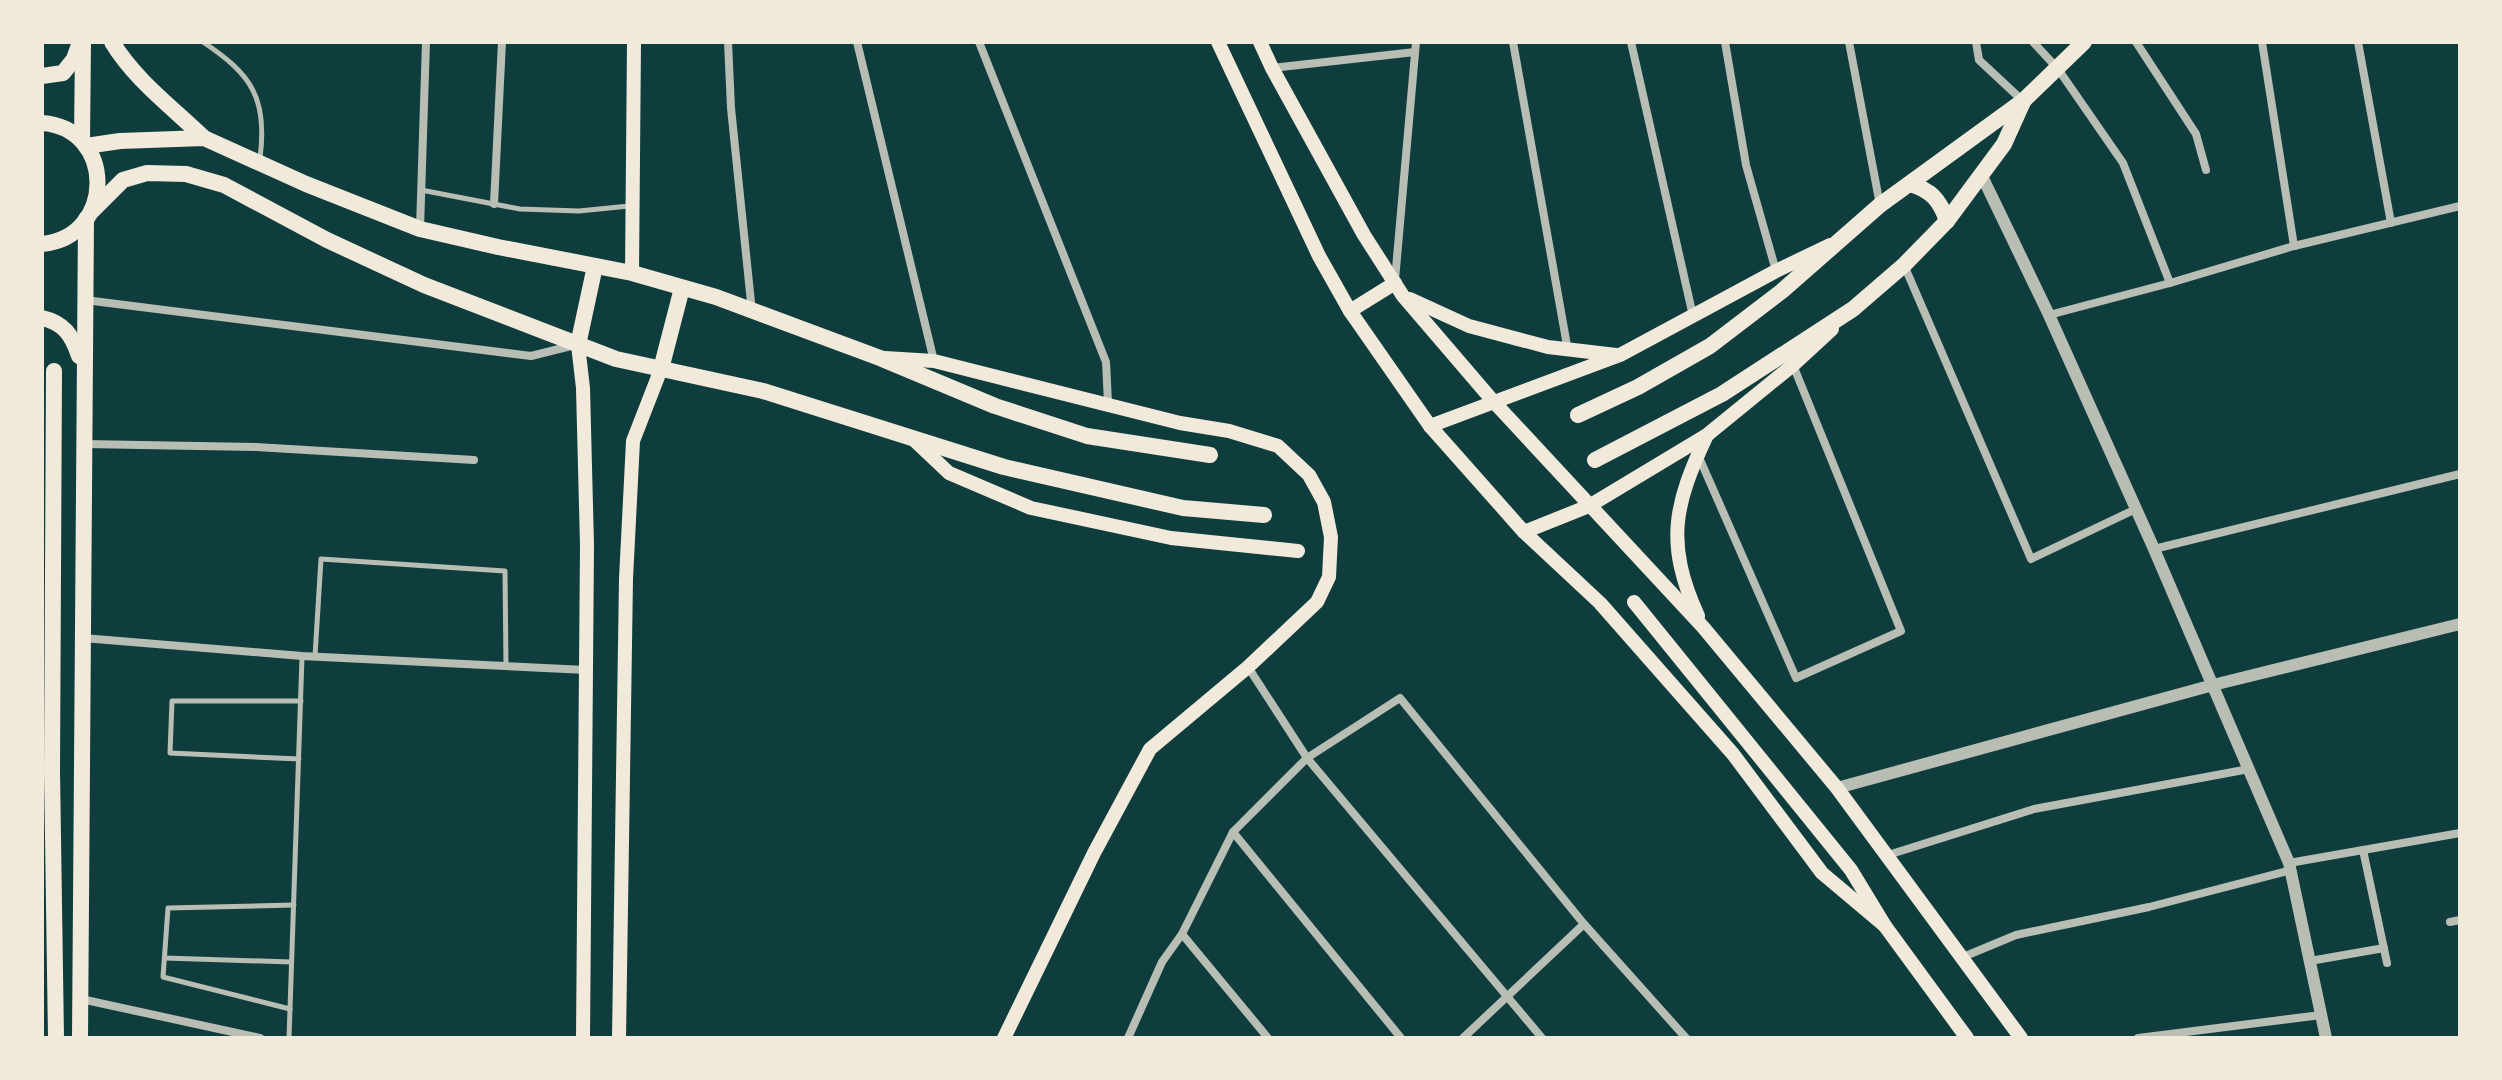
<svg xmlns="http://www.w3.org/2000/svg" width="2502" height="1080" viewBox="0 0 2502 1080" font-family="Poppins,sans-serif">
	<rect width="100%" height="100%" fill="#0f3d3e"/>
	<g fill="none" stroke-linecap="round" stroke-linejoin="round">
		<g stroke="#b8beb3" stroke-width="5">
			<path d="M203,42C251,74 268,98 260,158"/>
			<polyline points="421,190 520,209 579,211 629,206"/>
			<polyline points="315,656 321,559 505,571 506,666"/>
			<polyline points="299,759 170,753 172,701 301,701"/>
			<polyline points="165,958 291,962"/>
			<polyline points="290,1009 163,977 168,908 294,905"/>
			<polyline points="289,1038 302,657"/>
		</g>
		<g stroke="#b8beb3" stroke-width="8">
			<polyline points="728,42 731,108 752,312"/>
			<polyline points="857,42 934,361"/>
			<polyline points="979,42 1106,362 1108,403"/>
			<polyline points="1513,42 1568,351"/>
			<polyline points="1631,42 1693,316"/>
			<polyline points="1725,42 1746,165 1776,271"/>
			<polyline points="1849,42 1880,205"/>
			<polyline points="1976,42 1979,60 2023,101"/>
			<polyline points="2033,42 2058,69 2123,163 2170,283"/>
			<polyline points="2136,42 2196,134 2206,170"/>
			<polyline points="2262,42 2294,246"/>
			<polyline points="2358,42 2391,223"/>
			<polyline points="1272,68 1415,52"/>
			<polyline points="494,204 502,42"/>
			<polyline points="420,228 426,42"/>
			<polyline points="1904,265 2031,559 2136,509"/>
			<polyline points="1395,280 1416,42"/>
			<polyline points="85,300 531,356 575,345"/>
			<polyline points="2049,315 2170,283 2294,246 2460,206"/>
			<polyline points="84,444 256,447 474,460"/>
			<polyline points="1698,455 1796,678 1901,631 1793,365"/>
			<polyline points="2154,549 2460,474"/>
			<polyline points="83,638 302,656 586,670"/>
			<polyline points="1248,667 1307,758 1542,1038"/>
			<polyline points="1233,832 1401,1038"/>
			<polyline points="2363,850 2387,963"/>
			<polyline points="1888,855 2034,809 2249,769"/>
			<polyline points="2289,863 2460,833"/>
			<polyline points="2450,922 2460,920"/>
			<polyline points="1182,934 1268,1038"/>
			<polyline points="1963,957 2016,935 2149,907 2291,870"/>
			<polyline points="2310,961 2384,948"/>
			<polyline points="81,999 260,1038"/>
			<polyline points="1128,1038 1162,962 1182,934 1233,832 1307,758 1400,698 1584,924 1686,1038"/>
			<polyline points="1463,1038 1584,924"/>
			<polyline points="2138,1038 2321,1015"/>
		</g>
		<g stroke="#b8beb3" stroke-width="12">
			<polyline points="1981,174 2049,315 2154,549 2289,863 2326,1038"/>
			<polyline points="1837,788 2213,685 2460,624"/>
		</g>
		<g stroke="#f1e9da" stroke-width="14">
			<polyline points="1218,42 1319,256 1350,311 1430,426 1524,532 1600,603 1733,754 1822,873 1885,926"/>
			<polyline points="1260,42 1272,68 1364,235 1403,296 1493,401 1703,627 1837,788 2021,1038"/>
			<polyline points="632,273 634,42"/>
			<polyline points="1410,299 1469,326 1548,347 1616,355"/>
			<polyline points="1350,311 1395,283"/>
			<polyline points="578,345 583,388 587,545 583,1038"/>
			<polyline points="885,358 934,361 1180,423 1229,431 1278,446 1309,475 1324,502 1331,537 1329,577 1317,602 1248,667 1150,749 1094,853 1004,1038"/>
			<polyline points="1430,426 1620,355 1776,271 1830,245"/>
			<polyline points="913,439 949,473 1031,508 1171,538 1298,551"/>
			<polyline points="1524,532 1589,506 1707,435 1793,365 1832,329"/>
			<polyline points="1634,602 1851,870 1885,926 1967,1038"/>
			<path d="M1698,616C1665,543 1674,505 1707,435"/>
			<polyline points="619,1038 626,579 633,441 661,369"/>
		</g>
		<g stroke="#f1e9da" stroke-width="16">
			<path d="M112,42C135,80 172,107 204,138"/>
			<path d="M42,123C116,128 116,237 42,244"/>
			<polyline points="86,146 120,141 204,138 306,184 420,229 498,247 632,273 716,297 880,358 995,406 1087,436 1210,455"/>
			<path d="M1910,184C1931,190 1940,200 1947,221"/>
			<polyline points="93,210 123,180 147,173 186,174 224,185 327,240 424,285 616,359 763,391 1004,467 1183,508 1264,515"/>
			<polyline points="578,345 595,266"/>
			<polyline points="661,369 682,288"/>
			<polyline points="1578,415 1638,387 1710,346 1782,291 1880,205 2023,101 2084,42"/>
			<polyline points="1595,460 1722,394 1853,309 1904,265 1947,221 2004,144 2023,102"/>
		</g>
		<g stroke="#f1e9da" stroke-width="16">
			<polyline points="42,76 63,73 74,59 79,45"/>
			<polyline points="82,140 83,42"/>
			<path d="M42,318C64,323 72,335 79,356"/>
			<polyline points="54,371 52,771 56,1038"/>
			<polyline points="80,1038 86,219"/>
		</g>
	</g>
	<rect width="2502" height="1080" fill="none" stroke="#f1e9da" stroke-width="88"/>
</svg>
